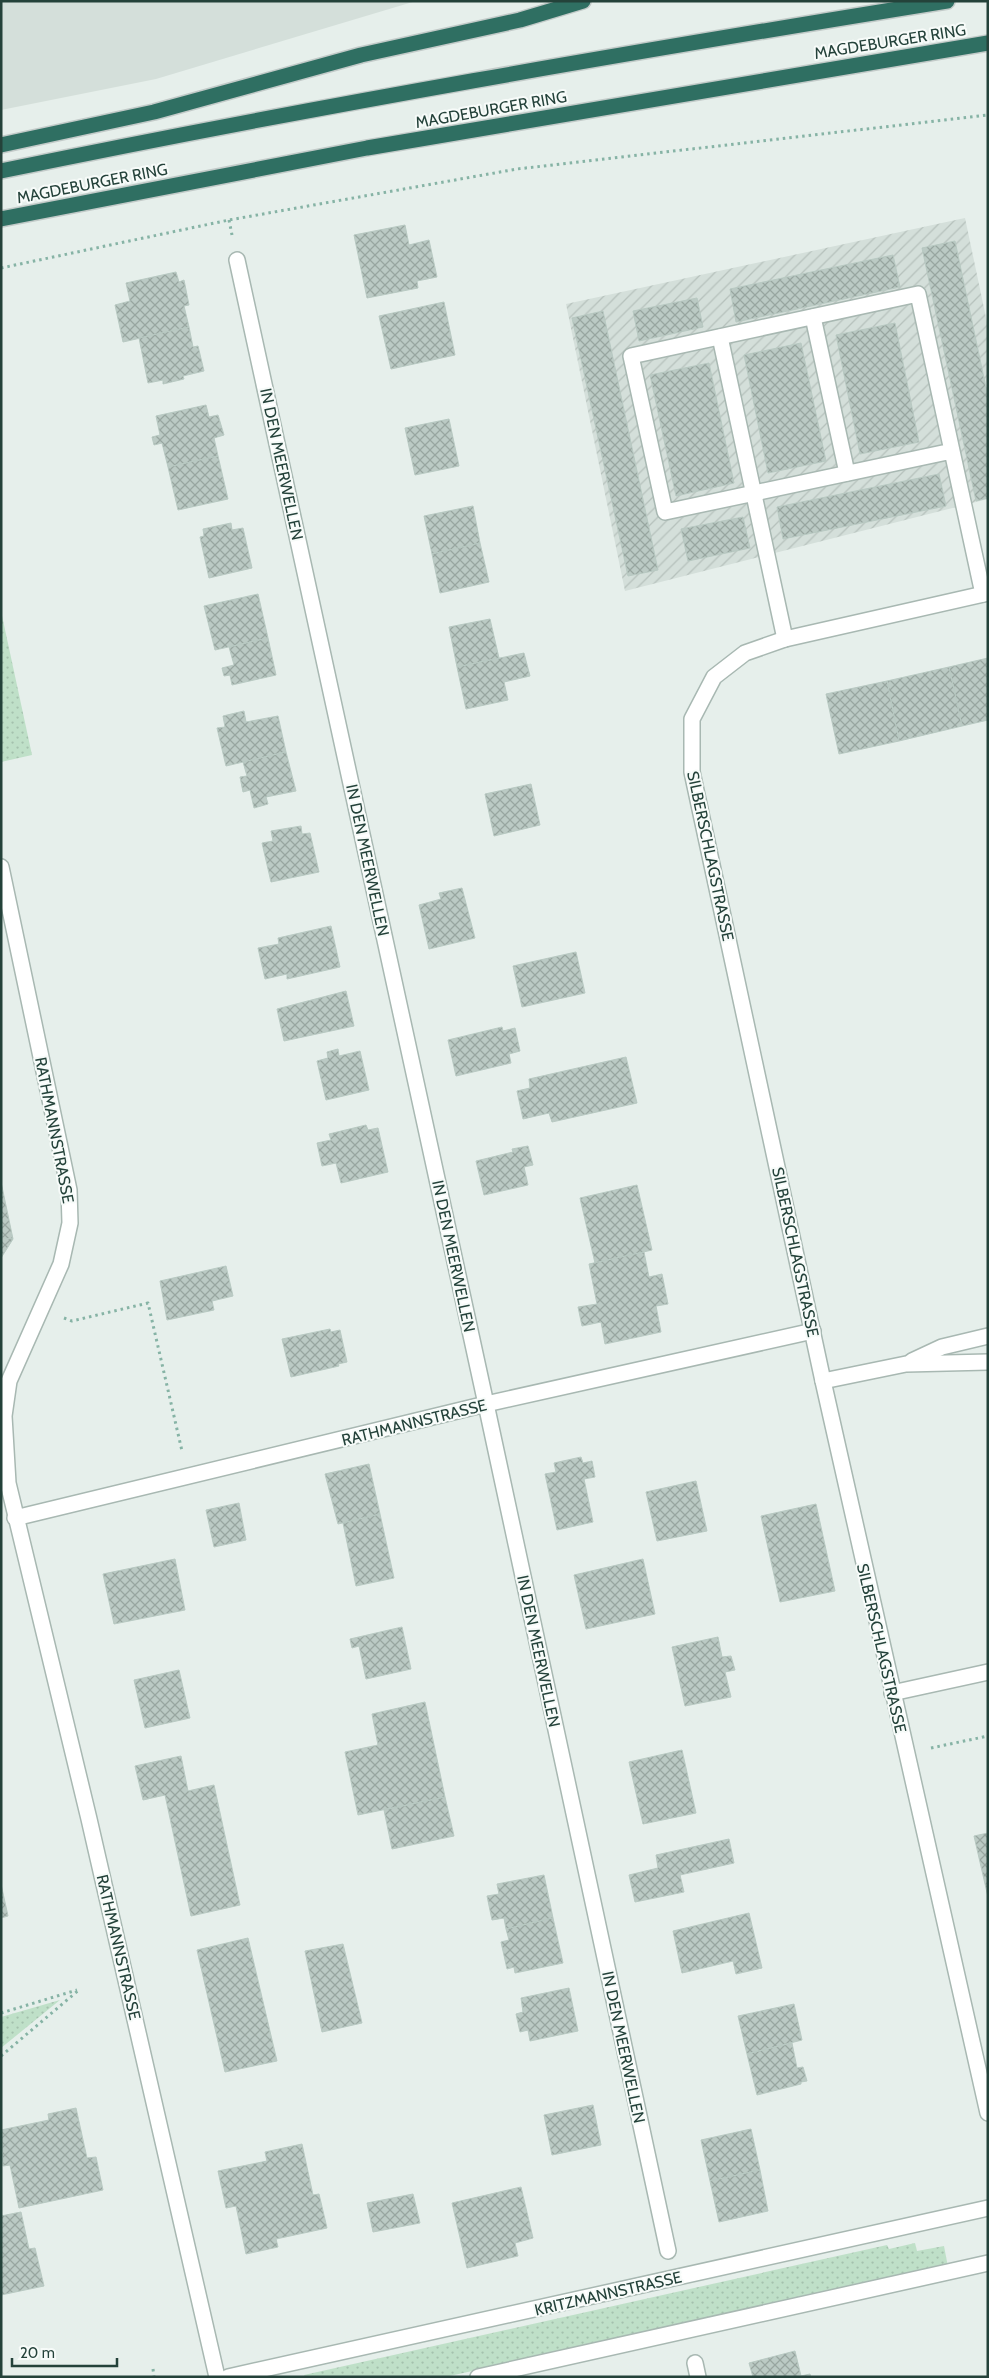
<svg xmlns="http://www.w3.org/2000/svg" width="989" height="2378" viewBox="0 0 989 2378" font-family="Cabin,sans-serif">
	<defs>
		<pattern id="industrial-furrows" width="10" height="10" patternUnits="userSpaceOnUse" patternTransform="scale(1.25)"><rect width="10" height="10" fill="#d4dfda"/><path d="M-1 1l2-2M0 10L10 0M9 11l2-2" fill="none" stroke="#b6c1bc"/></pattern>
		<pattern id="grass-dots" width="8" height="8" patternUnits="userSpaceOnUse" patternTransform="scale(1.25)"><rect width="8" height="8" fill="#bfe0c8"/><path d="M2 2h.1M6 6h.1" fill="none" stroke="#a4c1ad" stroke-width="1.8" stroke-linecap="round"/></pattern>
		<pattern id="building-cross-hatch" width="8" height="8" patternUnits="userSpaceOnUse" patternTransform="scale(1.25)"><rect width="8" height="8" fill="#bbcac4"/><path d="M0 0l8 8M0 8l8-8" fill="none" stroke="#98a6a0"/></pattern>
	</defs>
	<rect width="100%" height="100%" fill="#e6efeb"/>
	<polygon fill="#d4dfda" points="1,1 416,1 156,79 1,110"/>
	<polygon fill="url(#industrial-furrows)" points="965,218 988,327 988,499 625,591 566,304"/>
	<g fill="url(#grass-dots)">
		<polygon points="1,611 32,755 1,762"/>
		<polygon points="60,2000 1,2048 1,2017"/>
		<polygon points="915,2243 917,2251 944,2246 948,2267 445,2377 305,2377 304,2375 887,2245 889,2249"/>
	</g>
	<g fill="url(#building-cross-hatch)" stroke="#b8c9c2">
		<polygon points="405,225 409,245 429,240 437,277 417,281 418,288 367,298 354,235"/>
		<polygon points="955,241 988,397 988,498 976,501 922,248"/>
		<polygon points="893,255 900,287 736,322 730,289"/>
		<polygon points="176,272 179,282 184,280 189,305 184,306 189,327 123,342 115,305 130,301 126,283"/>
		<polygon points="697,298 703,327 639,341 633,311"/>
		<polygon points="444,302 455,355 391,369 379,316"/>
		<polygon points="603,311 658,570 628,576 572,318"/>
		<polygon points="895,323 919,442 860,454 836,335"/>
		<polygon points="189,327 193,347 198,346 204,371 183,376 184,379 163,384 163,380 148,383 139,338"/>
		<polygon points="801,343 826,461 768,473 744,355"/>
		<polygon points="709,363 734,483 676,496 650,375"/>
		<polygon points="206,405 209,417 218,415 224,435 214,438 218,456 168,467 162,443 154,445 152,437 160,435 156,416"/>
		<polygon points="449,419 459,466 415,475 405,428"/>
		<polygon points="218,456 228,499 178,510 168,467"/>
		<polygon points="939,474 946,506 783,539 777,507"/>
		<polygon points="473,506 480,543 432,554 424,516"/>
		<polygon points="743,517 750,548 688,561 681,529"/>
		<polygon points="231,523 232,530 243,528 252,568 209,578 200,537 204,536 203,529"/>
		<polygon points="480,543 489,582 440,593 432,554"/>
		<polygon points="258,594 268,638 215,650 204,606"/>
		<polygon points="490,619 499,658 457,667 449,627"/>
		<polygon points="268,638 276,675 232,685 230,675 224,676 222,668 234,665 229,647"/>
		<polygon points="524,653 530,676 504,682 508,700 466,709 457,667"/>
		<polygon points="988,658 988,720 962,726 949,667"/>
		<polygon points="949,667 962,726 899,741 887,681"/>
		<polygon points="887,681 899,741 839,754 826,694"/>
		<polygon points="244,711 246,722 278,716 286,752 226,766 217,728 225,727 223,716"/>
		<polygon points="286,752 296,791 266,797 268,804 254,808 250,790 243,792 240,777 247,776 243,762"/>
		<polygon points="531,784 540,825 494,836 485,794"/>
		<polygon points="301,826 302,834 310,833 319,872 271,882 262,843 273,841 271,831"/>
		<polygon points="462,888 475,938 429,949 419,905 441,899 439,893"/>
		<polygon points="331,926 340,967 287,979 287,974 265,979 258,948 279,944 278,938"/>
		<polygon points="576,952 585,993 522,1007 513,966"/>
		<polygon points="346,991 354,1026 284,1041 277,1009"/>
		<polygon points="502,1027 503,1031 515,1028 520,1051 509,1054 511,1063 456,1076 448,1040"/>
		<polygon points="338,1049 339,1056 360,1051 369,1090 326,1100 317,1061 328,1058 327,1052"/>
		<polygon points="626,1057 637,1103 552,1122 549,1113 523,1119 517,1091 530,1088 529,1079"/>
		<polygon points="366,1125 368,1130 378,1128 388,1172 341,1183 336,1163 322,1166 317,1143 331,1140 329,1134"/>
		<polygon points="528,1146 533,1165 524,1167 528,1185 484,1195 476,1161 513,1152 512,1149"/>
		<polygon points="1,1182 13,1239 1,1238"/>
		<polygon points="637,1185 652,1250 595,1263 580,1198"/>
		<polygon points="1,1238 13,1239 1,1258"/>
		<polygon points="644,1252 649,1277 662,1274 668,1304 656,1306 661,1332 605,1344 601,1322 582,1326 578,1307 597,1304 589,1264"/>
		<polygon points="226,1266 233,1296 212,1301 214,1310 167,1320 160,1281"/>
		<polygon points="330,1329 331,1332 340,1330 347,1362 338,1364 339,1366 291,1377 282,1339"/>
		<polygon points="581,1457 583,1463 592,1461 595,1477 584,1479 593,1522 557,1530 545,1474 556,1472 554,1463"/>
		<polygon points="369,1464 380,1514 338,1524 325,1474"/>
		<polygon points="696,1481 707,1531 657,1541 646,1492"/>
		<polygon points="239,1503 246,1540 214,1547 206,1510"/>
		<polygon points="816,1504 835,1591 780,1602 761,1516"/>
		<polygon points="380,1514 394,1578 356,1586 343,1523"/>
		<polygon points="175,1559 185,1610 114,1624 103,1574"/>
		<polygon points="643,1559 655,1614 586,1629 574,1575"/>
		<polygon points="402,1627 411,1669 366,1679 359,1646 352,1648 350,1639"/>
		<polygon points="718,1637 722,1657 731,1656 735,1670 725,1672 731,1697 685,1706 672,1647"/>
		<polygon points="179,1670 190,1718 145,1728 134,1680"/>
		<polygon points="425,1702 445,1797 358,1815 345,1752 378,1745 372,1714"/>
		<polygon points="682,1750 696,1813 643,1824 629,1762"/>
		<polygon points="181,1756 188,1791 214,1785 240,1905 191,1916 165,1795 143,1800 135,1766"/>
		<polygon points="445,1797 454,1836 392,1849 384,1810"/>
		<polygon points="988,1833 988,1897 974,1836"/>
		<polygon points="729,1839 734,1863 680,1875 684,1892 635,1902 629,1875 658,1868 656,1855"/>
		<polygon points="544,1875 553,1918 506,1929 504,1918 492,1920 487,1896 499,1894 497,1884"/>
		<polygon points="1,1884 8,1916 1,1918"/>
		<polygon points="749,1913 762,1968 736,1974 733,1961 682,1973 673,1931"/>
		<polygon points="553,1918 563,1963 515,1973 514,1967 507,1969 501,1942 509,1940 506,1929"/>
		<polygon points="248,1938 277,2061 225,2072 197,1950"/>
		<polygon points="343,1944 362,2023 322,2032 305,1951"/>
		<polygon points="569,1988 578,2031 530,2041 528,2030 520,2032 516,2014 523,2012 521,1998"/>
		<polygon points="794,2004 802,2040 747,2054 738,2016"/>
		<polygon points="792,2043 797,2068 803,2067 807,2081 801,2082 801,2084 757,2095 747,2054"/>
		<polygon points="593,2105 601,2145 552,2155 544,2115"/>
		<polygon points="76,2108 87,2158 96,2157 103,2190 19,2208 10,2165 3,2166 1,2130 49,2120 48,2114"/>
		<polygon points="751,2129 760,2170 710,2181 701,2140"/>
		<polygon points="302,2144 313,2195 319,2194 327,2228 276,2239 278,2247 246,2254 236,2206 226,2208 218,2171 267,2161 265,2152"/>
		<polygon points="760,2170 768,2211 719,2222 710,2181"/>
		<polygon points="521,2187 533,2238 515,2243 518,2256 467,2268 452,2203"/>
		<polygon points="413,2194 420,2223 373,2232 367,2203"/>
		<polygon points="21,2212 29,2249 35,2248 44,2286 1,2295 1,2216"/>
		<polygon points="795,2351 801,2376 810,2374 811,2377 753,2377 749,2363"/>
	</g>
	<g fill="none" stroke-linecap="round" stroke-linejoin="round">
		<g stroke="#a8b8b2" stroke-width="18">
			<g id="minor">
				<polyline points="237,260 486,1404 668,2251"/>
				<polyline points="813,317 847,473"/>
				<polyline points="720,337 785,639"/>
				<path d="M952,451L665,512L631,356L918,294C940,394 962,494 983,594"/>
				<polyline points="988,593 785,639 745,653 714,677 692,719 692,772 823,1381 988,2113"/>
				<polyline points="1,867 69,1190 70,1223 61,1264 9,1381 4,1416 8,1483 89,1819 217,2377"/>
				<polyline points="912,1361 942,1347 988,1336"/>
				<polyline points="823,1381 906,1364 988,1362"/>
				<polyline points="15,1518 486,1404 813,1331"/>
				<polyline points="892,1693 988,1672"/>
				<polyline points="695,2363 698,2377"/>
				<polyline points="228,2377 988,2208"/>
				<polyline points="478,2377 988,2263"/>
			</g>
		</g>
		<g stroke="#c2cac8" stroke-width="18">
			<g id="highway">
				<polyline points="1,145 154,112 361,55 520,20 583,1"/>
				<path d="M1,171C315,106 631,52 947,1"/>
				<polyline points="1,219 367,148 988,43"/>
			</g>
		</g>
		<g stroke="#86b3a5" stroke-width="3" stroke-dasharray="2.5 4" stroke-linecap="butt">
			<polyline points="229,220 232,235"/>
			<polyline points="1,268 229,220 517,169 988,115"/>
			<polyline points="64,1318 72,1321 148,1303 182,1451"/>
			<polyline points="931,1748 988,1736"/>
			<polyline points="1,2013 77,1990"/>
			<polyline points="1,2056 80,1989"/>
			<polyline points="153,2369 154,2377"/>
		</g>
		<use href="#minor" stroke="#fff" stroke-width="15"/>
		<use href="#highway" stroke="#2f6f62" stroke-width="15"/>
	</g>
	<g text-anchor="middle" stroke-width="4" stroke-linejoin="round" paint-order="stroke">
		<g font-size="16" fill="#24423a" stroke="#f7fbf9">
			<text transform="translate(890 41) rotate(-9)" y="6">MAGDEBURGER RING</text>
			<text transform="translate(491 109) rotate(-10)" y="6">MAGDEBURGER RING</text>
			<text transform="translate(92 183) rotate(-11)" y="6">MAGDEBURGER RING</text>
			<text transform="translate(282 464) rotate(78)" y="6">IN DEN MEERWELLEN</text>
			<text transform="translate(711 856) rotate(78)" y="6">SILBERSCHLAGSTRASSE</text>
			<text transform="translate(368 860) rotate(78)" y="6">IN DEN MEERWELLEN</text>
			<text transform="translate(55 1130) rotate(79)" y="6">RATHMANNSTRASSE</text>
			<text transform="translate(796 1252) rotate(78)" y="6">SILBERSCHLAGSTRASSE</text>
			<text transform="translate(454 1256) rotate(78)" y="6">IN DEN MEERWELLEN</text>
			<text transform="translate(414 1422) rotate(-14)" y="6">RATHMANNSTRASSE</text>
			<text transform="translate(882 1648) rotate(77)" y="6">SILBERSCHLAGSTRASSE</text>
			<text transform="translate(539 1651) rotate(78)" y="6">IN DEN MEERWELLEN</text>
			<text transform="translate(119 1947) rotate(77)" y="6">RATHMANNSTRASSE</text>
			<text transform="translate(624 2047) rotate(78)" y="6">IN DEN MEERWELLEN</text>
			<text transform="translate(608 2293) rotate(-13)" y="6">KRITZMANNSTRASSE</text>
		</g>
	</g>
	<rect width="989" height="2378" fill="none" stroke="#24423a" stroke-width="5"/>
	<path d="M12 2358v8h105v-8" fill="none" stroke="#24423a" stroke-width="2.5"/>
	<text x="20" y="2358" font-size="15" fill="#24423a" stroke="#f7fbf9" stroke-width="4" paint-order="stroke">20 m</text>
</svg>
